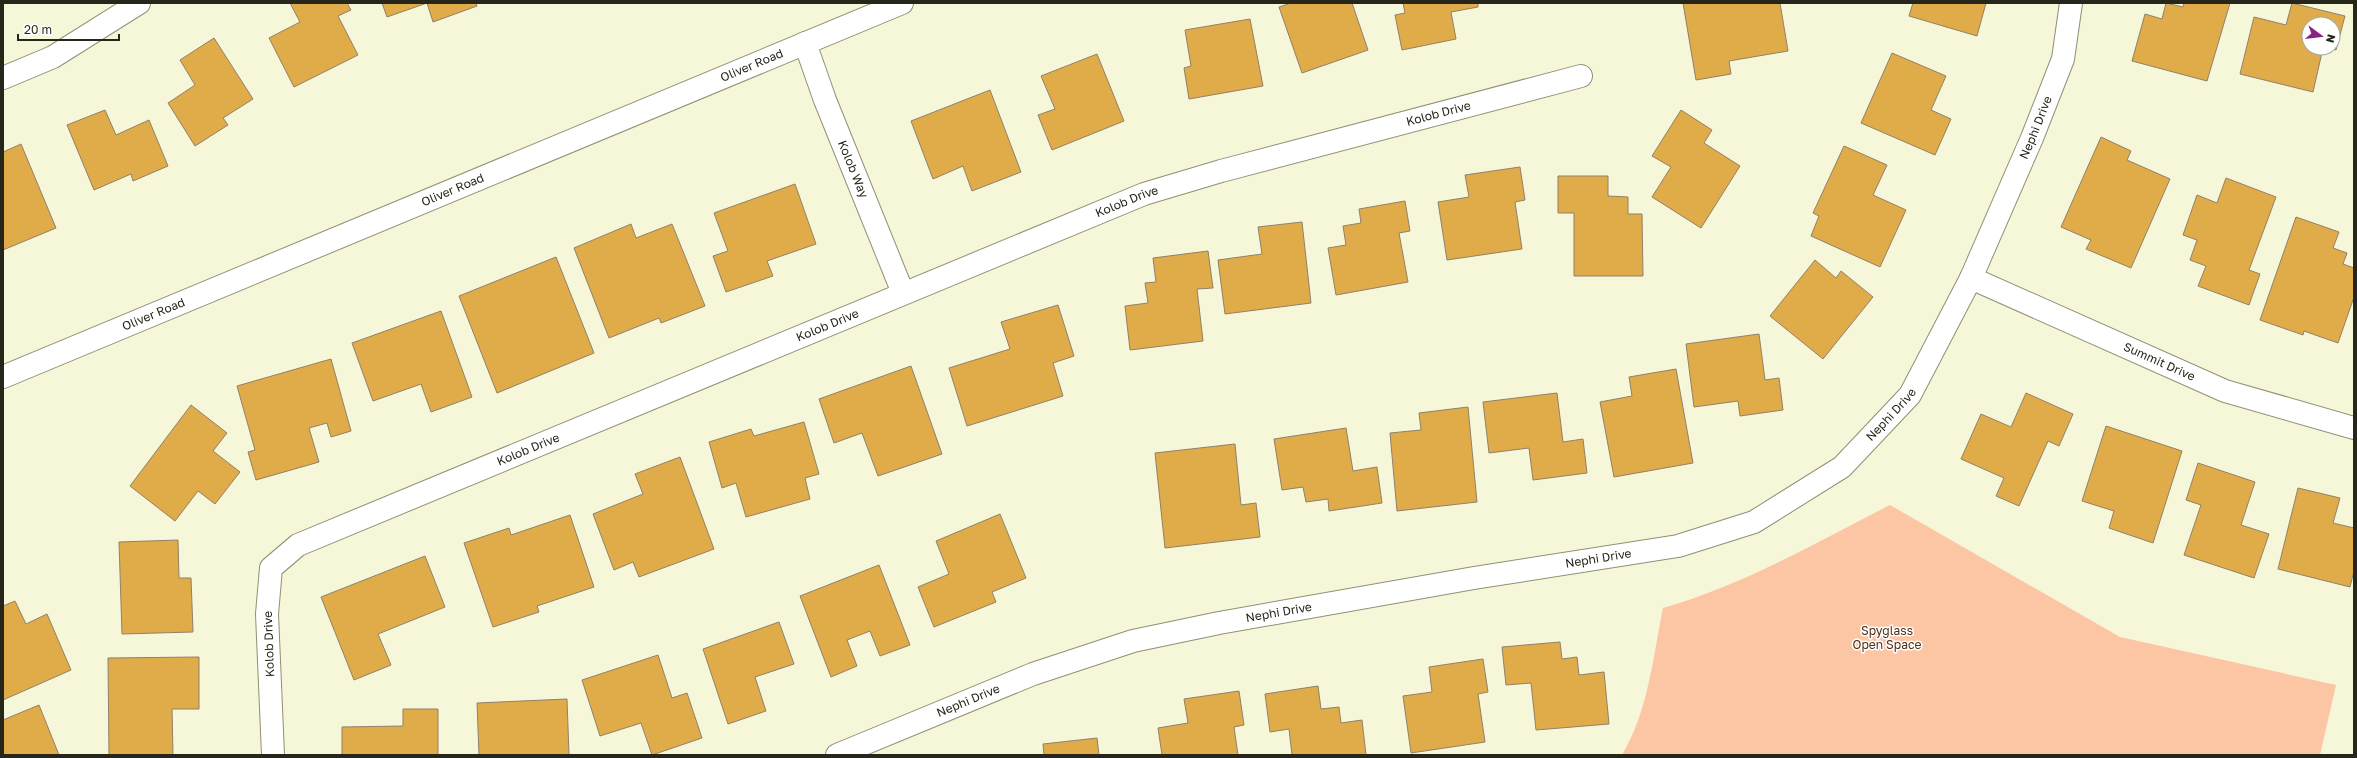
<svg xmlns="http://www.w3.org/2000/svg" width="2357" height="758" viewBox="0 0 2357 758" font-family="'Golos Text',sans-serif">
	<rect width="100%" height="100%" fill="#f6f6d8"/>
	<path fill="#fcc5a4" d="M1890,505L2120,637L2336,685L2320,755H1622C1648,712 1653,657 1663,608C1743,585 1816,543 1890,505Z"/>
	<g fill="#e0ab49" stroke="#908169">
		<polygon points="290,3 347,3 351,10 338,16 358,55 294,87 269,38 300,22"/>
		<polygon points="382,3 476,3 477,6 433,22 427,3 387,17"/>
		<polygon points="1291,3 1352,3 1368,50 1302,73 1279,7"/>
		<polygon points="1403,3 1478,3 1478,7 1451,12 1456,39 1402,50 1395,15 1405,13"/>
		<polygon points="1683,3 1780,3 1788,51 1729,61 1731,74 1696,80"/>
		<polygon points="1913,3 1986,3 1977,36 1909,16"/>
		<polygon points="2166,3 2183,7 2184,3 2230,3 2207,81 2132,61 2145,14 2162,19"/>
		<polygon points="2292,3 2345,16 2336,50 2329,48 2333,48 2333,24 2309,24 2309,48 2323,48 2313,92 2240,74 2254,17 2286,25"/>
		<polygon points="1250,19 1263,86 1189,99 1184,68 1191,66 1185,30"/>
		<polygon points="214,38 253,99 223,118 228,125 195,146 168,103 195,85 180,60"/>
		<polygon points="1892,53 1946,76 1931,110 1951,119 1935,155 1861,123"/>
		<polygon points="1097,54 1124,121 1052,150 1038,115 1055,109 1041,76"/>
		<polygon points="990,90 1021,172 972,191 963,166 933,179 911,121"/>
		<polygon points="105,110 116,135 149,120 168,166 133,181 131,174 94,190 67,125"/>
		<polygon points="1681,110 1712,130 1704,143 1740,166 1701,228 1652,197 1671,167 1652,156"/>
		<polygon points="2101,137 2131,151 2127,160 2170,179 2131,268 2086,249 2091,240 2061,227"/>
		<polygon points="21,144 56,228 3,250 3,152"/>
		<polygon points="1844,146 1887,165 1873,195 1906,210 1880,267 1811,236 1819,216 1813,213"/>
		<polygon points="1520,167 1525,200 1515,202 1522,249 1447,260 1438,202 1469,197 1465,175"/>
		<polygon points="1558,176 1608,176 1608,196 1628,197 1628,214 1642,214 1643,276 1574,276 1574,213 1558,213"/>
		<polygon points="2226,178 2276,197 2249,270 2260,274 2249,305 2198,286 2206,266 2190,260 2197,240 2183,235 2197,195 2217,203"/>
		<polygon points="795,184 816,244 767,261 773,276 726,292 713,256 728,251 714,213"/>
		<polygon points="1405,201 1410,231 1399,233 1408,282 1336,295 1328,248 1346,245 1343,226 1361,223 1359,209"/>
		<polygon points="2296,217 2339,232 2333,248 2347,253 2343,264 2354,268 2354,297 2338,343 2304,331 2303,335 2260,320"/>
		<polygon points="1302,222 1311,303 1225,314 1218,260 1262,254 1258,227"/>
		<polygon points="631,224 636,238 672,224 705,306 661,323 659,318 609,338 574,248"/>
		<polygon points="1208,251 1213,288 1197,289 1203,341 1130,350 1125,306 1148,303 1145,283 1156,282 1153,258"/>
		<polygon points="556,257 594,353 497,393 459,296"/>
		<polygon points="1815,260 1836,278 1841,271 1873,297 1823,359 1770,316"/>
		<polygon points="1058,305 1074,356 1053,363 1063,396 967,426 949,368 1010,349 1001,322"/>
		<polygon points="441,311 472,397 431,412 421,384 373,401 352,343"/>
		<polygon points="1759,334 1765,380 1779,378 1783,410 1740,416 1738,401 1694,407 1686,344"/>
		<polygon points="331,359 351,431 331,437 327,423 309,428 319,462 256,480 248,452 255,450 237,386"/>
		<polygon points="911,366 942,454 878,476 862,433 834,443 819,399"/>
		<polygon points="1676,369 1693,463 1614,477 1600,402 1632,396 1629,377"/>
		<polygon points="1557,393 1563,442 1583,439 1587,473 1533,480 1529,448 1489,453 1483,402"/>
		<polygon points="2026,393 2073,414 2059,446 2048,441 2019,506 1996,496 2004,478 1961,459 1981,414 2011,427"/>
		<polygon points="191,405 227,433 213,451 240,472 215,504 198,491 175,521 130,486"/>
		<polygon points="1468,407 1477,502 1397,511 1390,433 1421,430 1419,413"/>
		<polygon points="804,422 819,474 805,478 810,499 746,517 736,483 722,488 709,442 751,429 754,436"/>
		<polygon points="2106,426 2182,451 2153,543 2109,528 2114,511 2082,501"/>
		<polygon points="1346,428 1353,471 1377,467 1382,503 1329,511 1328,499 1306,502 1303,487 1282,490 1274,439"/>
		<polygon points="1235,444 1241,505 1256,503 1260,537 1165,548 1155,453"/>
		<polygon points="680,457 714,549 639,577 633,562 614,570 593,514 643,494 635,474"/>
		<polygon points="2198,463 2255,482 2241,525 2269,534 2254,578 2184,555 2201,505 2186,500"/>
		<polygon points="2298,488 2340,498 2333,523 2354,528 2354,571 2350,587 2278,569"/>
		<polygon points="1000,514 1026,578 992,592 996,602 934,627 918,587 949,574 936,541"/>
		<polygon points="570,515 594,587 537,606 539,612 493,627 464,543 509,528 511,535"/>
		<polygon points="178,540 179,578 191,578 193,632 122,634 119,542"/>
		<polygon points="425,556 445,607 378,634 391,665 354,680 321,597"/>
		<polygon points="879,565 910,645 880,656 870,631 847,640 857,666 831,677 800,596"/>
		<polygon points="15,601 26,624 47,614 71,670 3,700 3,606"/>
		<polygon points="779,622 794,664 755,677 766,711 728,724 703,649"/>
		<polygon points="1560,642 1562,659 1577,657 1579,675 1604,672 1609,724 1536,730 1531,683 1506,685 1502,647"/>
		<polygon points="658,655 672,698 687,693 702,738 652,755 641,723 600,736 582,680"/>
		<polygon points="199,657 199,709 172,709 173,755 109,755 108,658"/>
		<polygon points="1483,659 1488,692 1478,694 1485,742 1411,753 1403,696 1432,692 1429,667"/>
		<polygon points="1318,686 1321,709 1339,707 1341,723 1362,720 1366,755 1292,755 1289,729 1270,732 1265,694"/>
		<polygon points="1239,691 1244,725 1234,727 1238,755 1162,755 1158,728 1188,723 1184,699"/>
		<polygon points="567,699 569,755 479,755 477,703"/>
		<polygon points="39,705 59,755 3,755 3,720"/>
		<polygon points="403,709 438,709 438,755 342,755 342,727 403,726"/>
		<polygon points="1097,738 1099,755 1044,755 1043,744"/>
	</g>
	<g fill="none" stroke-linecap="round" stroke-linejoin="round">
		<g stroke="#909075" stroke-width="24">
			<g id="minor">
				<path id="s1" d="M805,43L825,100L903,293"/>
				<polyline points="3,78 53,57 139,3"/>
				<path id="s2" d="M1971,278L2225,391L2354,428"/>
				<path id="s3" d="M273,755L267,614L271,568L298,545L1144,194L1221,171L1581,76"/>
				<path id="s4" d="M837,755L1033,674L1133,641L1219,623L1474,578L1678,546L1754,522L1842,467L1910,395L1971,278L2032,138L2063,59L2071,3"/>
			</g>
		</g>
		<g stroke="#909075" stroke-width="24">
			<g id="tertiary">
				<path id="s5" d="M3,377L902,3"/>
			</g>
		</g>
		<use href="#minor" stroke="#fff" stroke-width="22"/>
		<use href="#tertiary" stroke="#fff" stroke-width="22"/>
	</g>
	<g text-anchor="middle" stroke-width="3" stroke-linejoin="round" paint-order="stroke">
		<g font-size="12" fill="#26261b" stroke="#fff">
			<text dy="4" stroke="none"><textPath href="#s5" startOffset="811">Oliver Road</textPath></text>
			<text dy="4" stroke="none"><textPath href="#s3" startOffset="1444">Kolob Drive</textPath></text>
			<text dy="4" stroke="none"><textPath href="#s4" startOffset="1449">Nephi Drive</textPath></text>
			<text dy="4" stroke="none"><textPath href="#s1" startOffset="135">Kolob Way</textPath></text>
			<text dy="4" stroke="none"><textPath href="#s5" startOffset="487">Oliver Road</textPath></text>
			<text dy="4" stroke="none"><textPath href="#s3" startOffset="1120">Kolob Drive</textPath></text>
			<text dy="4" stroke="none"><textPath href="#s5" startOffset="163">Oliver Road</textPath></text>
			<text dy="4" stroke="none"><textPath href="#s3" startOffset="796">Kolob Drive</textPath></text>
			<text dy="4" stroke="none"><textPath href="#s2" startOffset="206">Summit Drive</textPath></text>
			<text dy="4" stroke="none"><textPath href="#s4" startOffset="1126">Nephi Drive</textPath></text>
			<text dy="4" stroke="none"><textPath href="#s3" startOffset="472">Kolob Drive</textPath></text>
			<text dy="4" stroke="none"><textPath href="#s4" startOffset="790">Nephi Drive</textPath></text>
			<text dy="4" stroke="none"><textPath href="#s4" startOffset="466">Nephi Drive</textPath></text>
			<text transform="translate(269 644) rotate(-92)" y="4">Kolob Drive</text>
			<text dy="4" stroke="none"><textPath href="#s4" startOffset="142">Nephi Drive</textPath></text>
		</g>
		<g font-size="12" fill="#532f17" stroke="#fff">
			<text x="1887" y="635">Spyglass<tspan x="1887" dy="14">Open Space</tspan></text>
		</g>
	</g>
	<rect width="2357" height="758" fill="none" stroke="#26261b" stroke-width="8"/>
	<g transform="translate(2321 36) rotate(105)"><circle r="19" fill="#ffffff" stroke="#a8a8a4"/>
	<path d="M0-3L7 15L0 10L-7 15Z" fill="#8a2186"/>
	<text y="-6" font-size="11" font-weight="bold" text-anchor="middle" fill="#26261b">N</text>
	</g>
	<path d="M18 34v6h101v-6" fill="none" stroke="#26261b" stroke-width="2"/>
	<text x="24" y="34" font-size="12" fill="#26261b" stroke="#ffffff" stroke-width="3" paint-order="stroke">20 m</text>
</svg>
